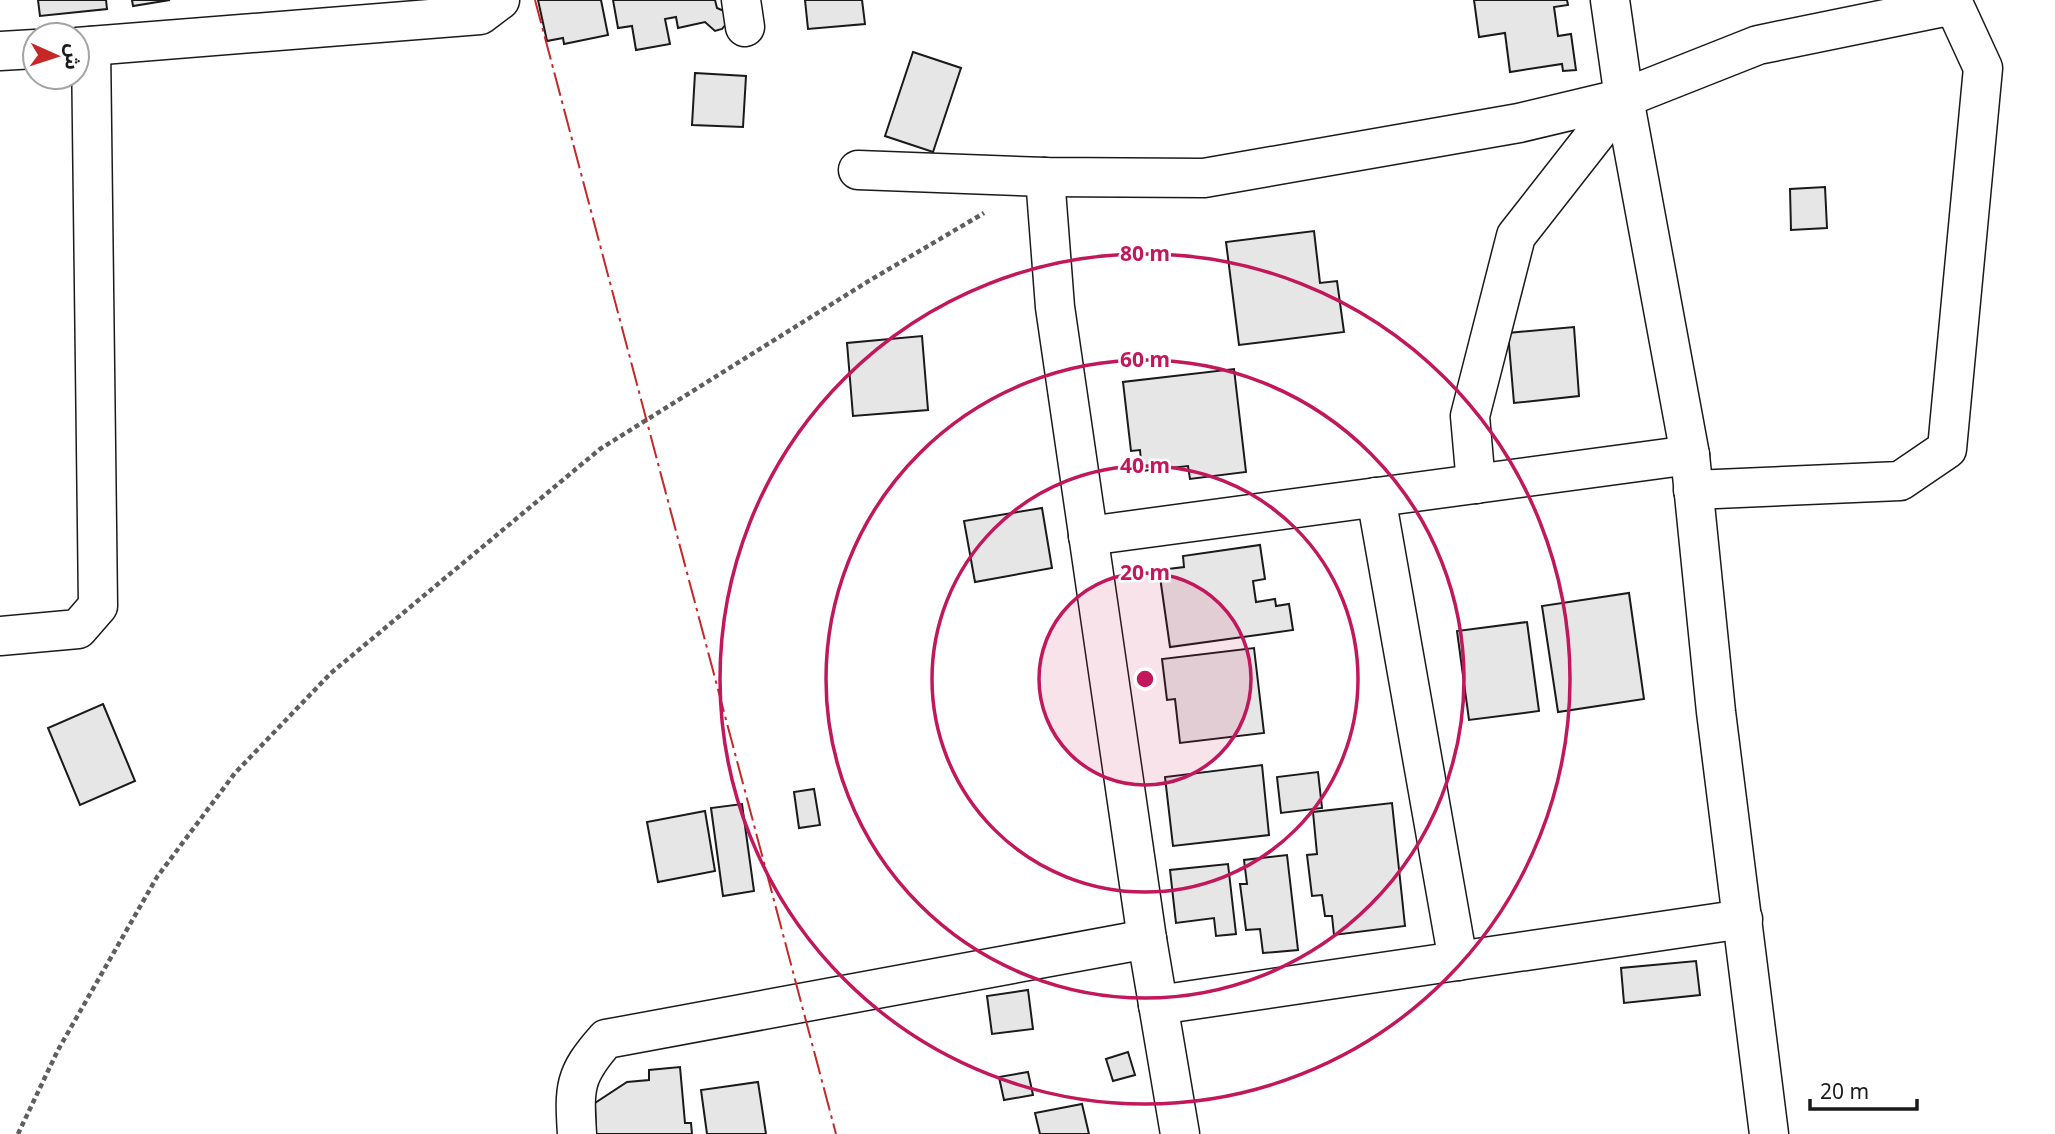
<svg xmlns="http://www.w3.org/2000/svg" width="2055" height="1134" viewBox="0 0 2055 1134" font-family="'Noto Sans','Noto Sans Arabic',sans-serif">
	<rect width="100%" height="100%" fill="#fff"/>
	<g fill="#e6e6e6" stroke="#1a1a1a" stroke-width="2">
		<polygon points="38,0 106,0 107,9 40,16"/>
		<polygon points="132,0 170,0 133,6"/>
		<polygon points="538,0 601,0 608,35 564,44 563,38 547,41"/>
		<polygon points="613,0 715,0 717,8 724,11 726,24 722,29 715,31 705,22 678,28 676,17 665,19 670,44 636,50 632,26 618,28"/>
		<polygon points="805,0 862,0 865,24 808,29"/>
		<polygon points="1474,0 1567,0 1568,5 1554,7 1558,36 1571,34 1576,70 1563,71 1562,64 1510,72 1505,33 1479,37"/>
		<polygon points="913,52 961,68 933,152 885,136"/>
		<polygon points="695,73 746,76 743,127 692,125"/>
		<polygon points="1825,187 1827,228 1791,230 1790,189"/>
		<polygon points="1314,231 1320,283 1337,281 1344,332 1239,345 1226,242"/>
		<polygon points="1574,327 1579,396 1514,403 1508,333"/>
		<polygon points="922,336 928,410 853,416 847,343"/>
		<polygon points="1234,369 1246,472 1190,479 1188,466 1142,471 1140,450 1131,451 1123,382"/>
		<polygon points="1042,508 1052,568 975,582 964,521"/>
		<polygon points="1260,545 1265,579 1253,581 1256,602 1275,599 1276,606 1289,604 1293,630 1170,647 1159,570 1184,567 1183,556"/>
		<polygon points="1629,593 1644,699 1558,712 1542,606"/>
		<polygon points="1527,622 1539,711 1469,720 1457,631"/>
		<polygon points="1254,648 1264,733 1180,743 1175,699 1167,700 1162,659"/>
		<polygon points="103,704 135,781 80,805 48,728"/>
		<polygon points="1262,765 1269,835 1173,846 1165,777"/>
		<polygon points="1318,772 1322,808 1281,813 1277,777"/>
		<polygon points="814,789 820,825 799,828 794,792"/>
		<polygon points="1392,803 1405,926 1334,935 1332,916 1325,916 1322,895 1312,896 1307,855 1317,854 1313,812"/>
		<polygon points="742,804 754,891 723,896 711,808"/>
		<polygon points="705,811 715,871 658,882 647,822"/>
		<polygon points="1287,855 1298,950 1263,953 1260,929 1246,930 1240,884 1247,884 1244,860"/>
		<polygon points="1228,864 1236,934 1216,936 1214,918 1176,923 1170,870"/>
		<polygon points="1696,961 1700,995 1624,1003 1621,968"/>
		<polygon points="1028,990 1033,1029 992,1034 987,996"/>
		<polygon points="1128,1052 1135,1075 1113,1081 1106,1059"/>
		<polygon points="680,1067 685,1123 691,1123 692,1134 596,1134 595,1103 627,1082 649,1080 649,1070"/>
		<polygon points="1028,1072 1033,1095 1004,1100 999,1077"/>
		<polygon points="758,1082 766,1134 707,1134 701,1090"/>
		<polygon points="1082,1104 1089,1134 1040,1134 1035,1113"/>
	</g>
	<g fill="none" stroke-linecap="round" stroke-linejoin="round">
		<g stroke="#1a1a1a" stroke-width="41">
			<g id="minor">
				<polyline points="741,0 745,27"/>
				<polyline points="1610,0 1624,98 1690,455 1716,712 1769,1134"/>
				<polyline points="77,47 480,15 500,0"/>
				<polyline points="0,51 35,49"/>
				<polyline points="858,170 1045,177 1204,178 1519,123 1624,98 1758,45 1954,5 1983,68 1947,449 1900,481 1693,490"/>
				<polyline points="1045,177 1055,307 1147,939 1180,1134"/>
				<polyline points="1476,484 1470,416 1516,236 1624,98"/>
				<polyline points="1376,497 1458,961"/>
				<polyline points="1088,536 1690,455"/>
				<polyline points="0,636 78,629 98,606 91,46"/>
				<polyline points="1158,1005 1743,919"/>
				<path d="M577,1134C574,1087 574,1075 606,1039L1147,939"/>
			</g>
		</g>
		<polyline stroke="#5f5f5f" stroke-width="4.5" stroke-dasharray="5 3.5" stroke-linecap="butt" points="18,1134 58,1050 157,877 235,773 331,673 600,449 867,282 984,213"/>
		<use href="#minor" stroke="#fff" stroke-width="38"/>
		<polyline stroke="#c62828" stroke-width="2" stroke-dasharray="24 5 3.5 5" stroke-linecap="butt" points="535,0 836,1134"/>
	</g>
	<circle cx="1145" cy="679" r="106" fill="#c2185b" fill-opacity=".12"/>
	<g fill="none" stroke="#c2185b" stroke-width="3.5">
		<circle cx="1145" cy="679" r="106"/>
		<circle cx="1145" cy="679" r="213"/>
		<circle cx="1145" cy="679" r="319"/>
		<circle cx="1145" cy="679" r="425"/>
	</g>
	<circle cx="1145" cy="679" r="10" fill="#c2185b" stroke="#fff" stroke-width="3.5"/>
	<g font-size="21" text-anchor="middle" font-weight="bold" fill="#c2185b" stroke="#fff" stroke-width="5" stroke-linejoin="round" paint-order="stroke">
		<text x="1145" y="261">80 m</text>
		<text x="1145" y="367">60 m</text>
		<text x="1145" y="473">40 m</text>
		<text x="1145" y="580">20 m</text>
	</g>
	<g transform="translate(56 56) rotate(93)"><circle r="33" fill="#ffffff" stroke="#a3a3a3" stroke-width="2"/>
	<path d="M0-5L12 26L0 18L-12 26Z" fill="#c62828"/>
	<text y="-10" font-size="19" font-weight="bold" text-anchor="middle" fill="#1a1a1a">ش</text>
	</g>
	<path d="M1810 1099v10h107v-10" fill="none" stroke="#1a1a1a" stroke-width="3.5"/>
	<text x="1820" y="1099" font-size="21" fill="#1a1a1a" stroke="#ffffff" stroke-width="5" paint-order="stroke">20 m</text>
</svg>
